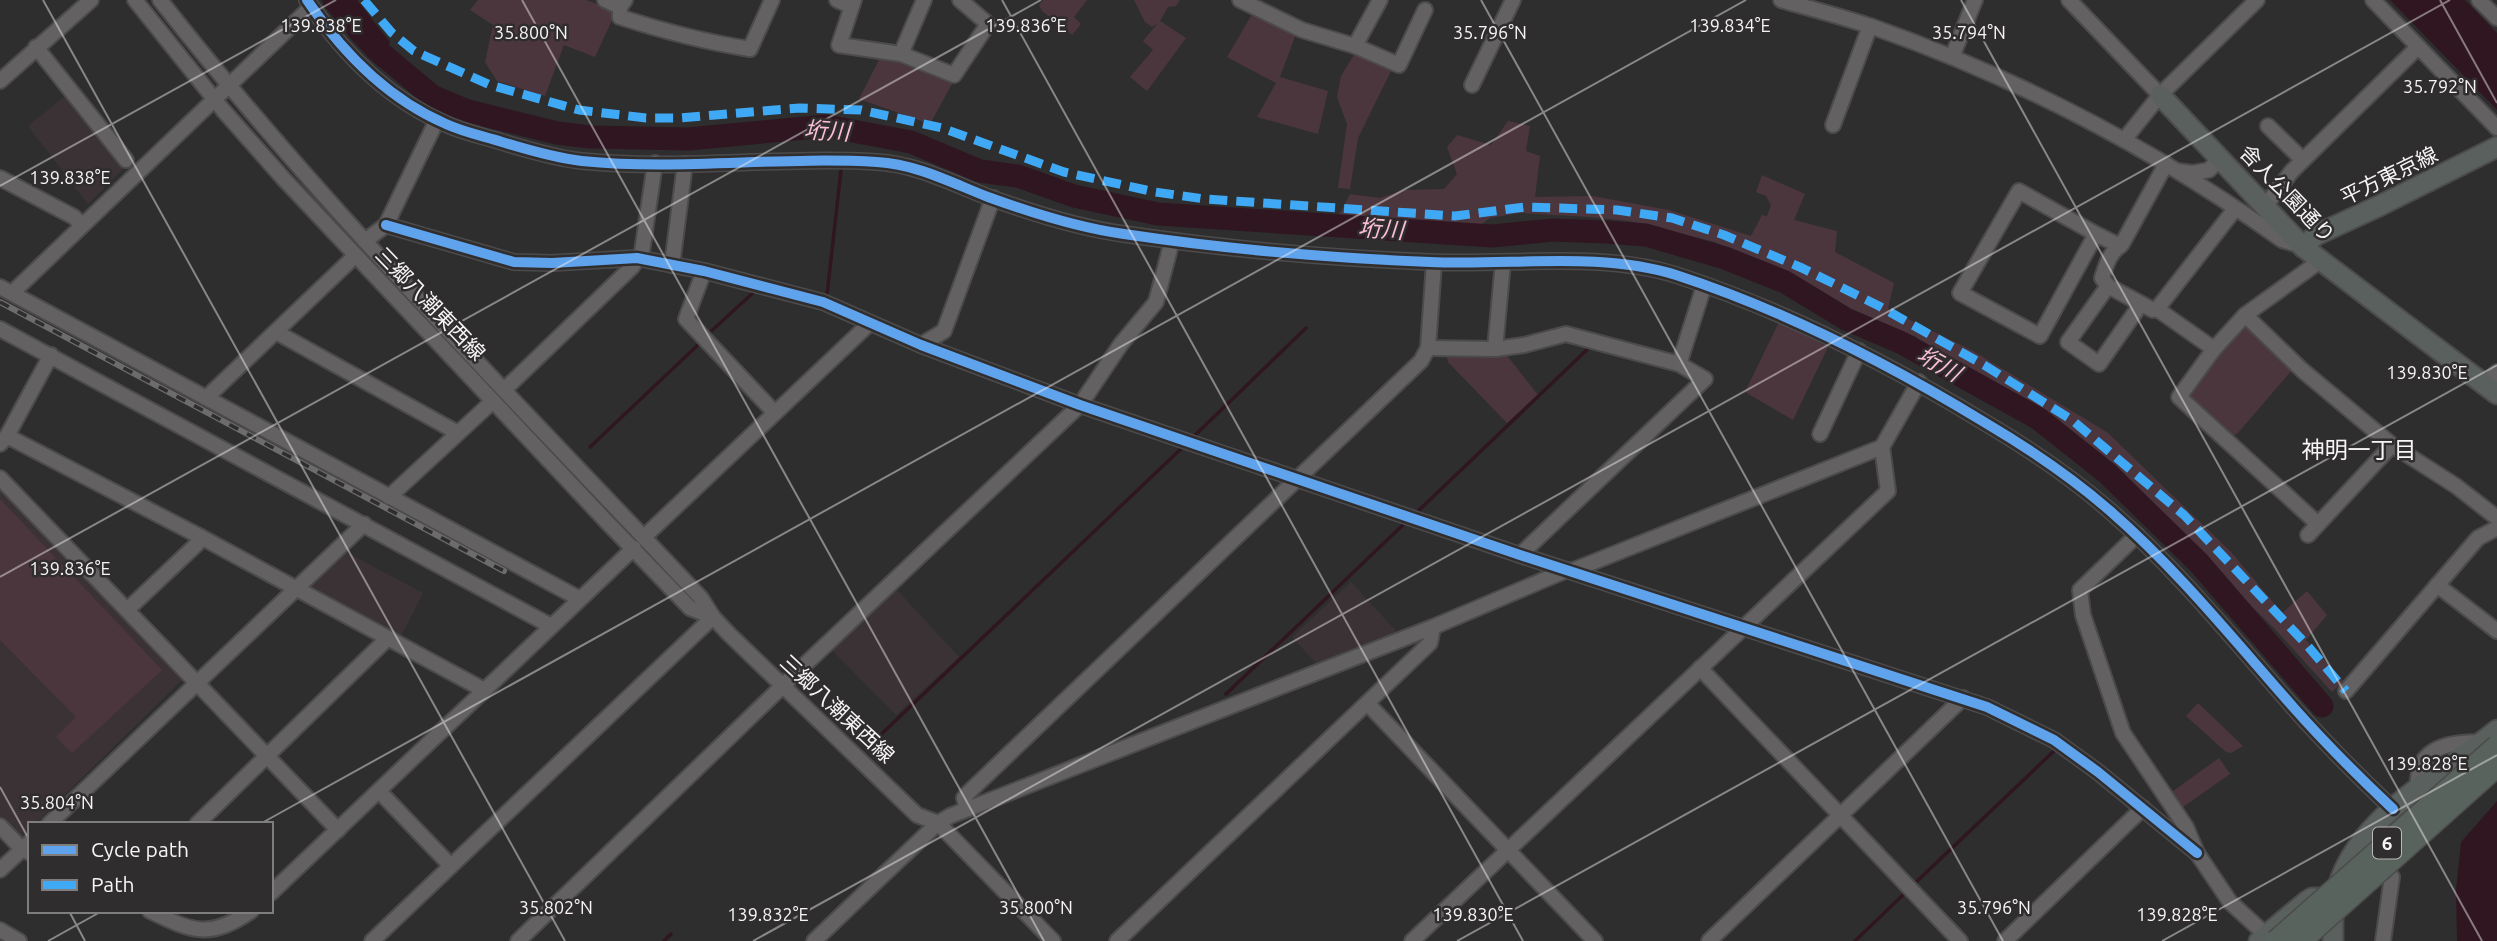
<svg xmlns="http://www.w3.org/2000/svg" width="2497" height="941" viewBox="0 0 2497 941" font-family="Ubuntu,'Noto Sans JP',sans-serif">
	<rect width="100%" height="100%" fill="#2f2e2e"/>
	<g fill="#3b3236">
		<polygon points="68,94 124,168 88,204 28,126"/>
		<polygon points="0,490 182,680 35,824 30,824 30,829 20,839 0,817"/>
		<polygon points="342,550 423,593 400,638 308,590 307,584"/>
		<polygon points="1351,582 1397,632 1316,663 1292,637"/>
		<polygon points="895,588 959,657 896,715 832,650"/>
	</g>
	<g fill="#4c363e">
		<polygon points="478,0 586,0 611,9 613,18 595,57 564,45 545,96 497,81 485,62 493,25 470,10"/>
		<polygon points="1043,0 1087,0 1074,17 1081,24 1072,35 1042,11 1039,5"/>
		<polygon points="1134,0 1180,0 1176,6 1168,7 1160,21 1186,38 1147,91 1130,77 1153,50 1143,41 1158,23 1152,27 1145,22"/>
		<polygon points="1251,16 1255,16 1296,34 1280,77 1328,91 1318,134 1257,117 1276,83 1227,57"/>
		<polygon points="1359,53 1392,69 1358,138 1350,189 1338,188 1347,124 1337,97 1341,76 1354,55"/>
		<polygon points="880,58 904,62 953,82 930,124 859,99"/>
		<polygon points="1508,121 1530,126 1526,151 1540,156 1535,197 1592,196 1669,210 1751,236 1762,215 1767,216 1771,205 1766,196 1756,192 1762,175 1805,194 1794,220 1837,231 1835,252 1894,283 1888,309 1973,351 2108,433 2232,553 2282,613 2307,591 2327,615 2306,640 2343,681 2332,692 2274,628 2130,488 2063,431 2014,399 1937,353 1915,336 1891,333 1759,263 1715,242 1629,221 1590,217 1520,213 1490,218 1479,226 1339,215 1350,194 1380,198 1404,190 1444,189 1457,174 1447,147 1457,135 1491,145"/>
		<polygon points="1779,322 1828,347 1793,420 1745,392"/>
		<polygon points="2248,325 2292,370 2237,434 2233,435 2192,400 2191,393 2242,327"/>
		<polygon points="1505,353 1538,395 1507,423 1448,362 1446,354"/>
		<polygon points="0,499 162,670 72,753 56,737 76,717 0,640"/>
		<polygon points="2198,703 2243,746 2231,753 2226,752 2186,716"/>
		<polygon points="2219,758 2230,774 2180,809 2169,794"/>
	</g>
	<g fill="#2f1621">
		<polygon points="322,0 357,0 390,42 379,67 351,39"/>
		<polygon points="2390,0 2465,0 2497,33 2497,110"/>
		<polygon points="2497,801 2497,941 2457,941 2456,890 2461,842"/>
	</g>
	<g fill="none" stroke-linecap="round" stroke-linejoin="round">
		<g stroke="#2f1621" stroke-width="3.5">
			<polyline points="827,295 841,170"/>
			<polyline points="706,336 756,290"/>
			<polyline points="1191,439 1306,328"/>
			<polyline points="590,447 701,342"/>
			<polyline points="1415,514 1592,345"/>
			<polyline points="1226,694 1407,521"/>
			<polyline points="871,744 1186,444"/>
			<polyline points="1912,886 2055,750"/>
			<polyline points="664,941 671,934"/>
			<polyline points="1855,941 1906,892"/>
		</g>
		<polyline stroke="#2f1621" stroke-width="23" points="334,0 376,49 432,96 468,111 557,133 590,137 688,139 826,126 911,142 980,171 1018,176 1074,196 1158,214 1492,236 1553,230 1606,232 1646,235 1725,258 1785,282 1846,319 1902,343 2039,419 2107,473 2199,563 2322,706"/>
		<g stroke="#4c4b4b" stroke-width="18">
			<g id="minor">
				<polyline points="135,0 223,110 282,177 606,521 690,608 713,617"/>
				<path d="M160,0C326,212 517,402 701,598L713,617L728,633L917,815L938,823L1053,941"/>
				<path d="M307,0C342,52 388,99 446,124C463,132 483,136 502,142C528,150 555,158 582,161C680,171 779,156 877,162C916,164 952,183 988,197C1032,213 1078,228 1124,234C1225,249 1328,258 1430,262C1509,266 1599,251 1676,275C1784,310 1887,363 1984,422C2028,448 2070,476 2109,510C2177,569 2234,640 2294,708C2325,743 2358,776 2393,809"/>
				<polyline points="605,0 620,7 625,0"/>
				<polyline points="837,0 851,6"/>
				<polyline points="854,0 839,45 901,54 954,75 988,24 960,0"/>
				<polyline points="1240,0 1302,30 1355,46 1399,65 1425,10"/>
				<path d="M1781,0C1812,9 1843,17 1873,27C2018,78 2157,151 2282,240L2299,245"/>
				<polyline points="2069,0 2160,95"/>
				<polyline points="2373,0 2497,128"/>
				<polyline points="2479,0 2497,18"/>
				<path d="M620,7V17C663,31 705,42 750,49L772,0"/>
				<polyline points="1355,46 1380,0"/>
				<polyline points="36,47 126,160"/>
				<polyline points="901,54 924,0"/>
				<polyline points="1952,57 1975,0"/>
				<polyline points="0,81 91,0"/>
				<polyline points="1472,85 1513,0"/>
				<polyline points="1833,125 1870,26"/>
				<polyline points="2268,126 2303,160"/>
				<polyline points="2124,140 2160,95 2257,0"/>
				<polyline points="2178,171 2192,173 2209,170 2220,158"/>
				<polyline points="0,178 74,217 82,225"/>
				<polyline points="2266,205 2292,171 2418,47"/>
				<polyline points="386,225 514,262 552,263 637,258 704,271 823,302 921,345 1080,405 1520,555 1987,707 2054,740 2098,772 2197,853"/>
				<polyline points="2096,234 2019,191 1960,293 2040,336 2096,234 2120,246 2122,244 2166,164"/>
				<polyline points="365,241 386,225 437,120"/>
				<path d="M2120,246C2109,253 2106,266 2102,278L2108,286L2153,310L2157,309L2214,349"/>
				<polyline points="2320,261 2245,315 2302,370 2392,445 2456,486 2497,518"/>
				<polyline points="672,265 685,164"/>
				<polyline points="704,271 686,319 775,413"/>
				<polyline points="2108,286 2068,342 2099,364 2141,304"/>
				<polyline points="0,287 580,599"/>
				<polyline points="12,293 311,7"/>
				<polyline points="2157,309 2235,209"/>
				<polyline points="2245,315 2214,349 2179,397 2318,524"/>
				<polyline points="0,329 551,626"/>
				<polyline points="276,332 458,433"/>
				<polyline points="921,345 944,331 993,198"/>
				<polyline points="1428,348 1495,349 1524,345 1566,334 1679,364 1705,379 1520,555"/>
				<polyline points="1495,349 1503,262"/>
				<polyline points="1679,364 1704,286"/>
				<polyline points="2485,384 2497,372"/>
				<polyline points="504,390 632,267 642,252 655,163"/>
				<polyline points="206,398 355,256"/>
				<polyline points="1820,434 1859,351"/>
				<polyline points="7,436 201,537 484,690"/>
				<polyline points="0,444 7,436 51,355"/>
				<polyline points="0,478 338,830"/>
				<polyline points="389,497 493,401"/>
				<polyline points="2137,535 2080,590 2083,615 2123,733 2186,827 2197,853 2230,902 2266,935"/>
				<polyline points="2308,535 2392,445"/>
				<polyline points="644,537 869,324"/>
				<polyline points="1571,571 1882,447 1919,382"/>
				<polyline points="2437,585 2497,631"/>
				<polyline points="127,610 197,544 201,537"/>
				<polyline points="1700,668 1960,941"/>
				<polyline points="2346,691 2478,538 2497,528"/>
				<polyline points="1367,703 1595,941"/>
				<path d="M2417,790C2418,783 2418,773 2420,767C2430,743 2461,742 2482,742"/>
				<polyline points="379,791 451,866"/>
				<polyline points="967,809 964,798 969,792 1421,361 1428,348 1434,263"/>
				<polyline points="49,824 364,524"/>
				<polyline points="197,824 388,638"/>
				<polyline points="0,826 22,849 30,853"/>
				<polyline points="2378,861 2392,877 2383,941"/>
				<polyline points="0,870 30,842"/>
				<polyline points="271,893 634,548"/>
				<path d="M150,911C193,932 210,939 251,911"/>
				<polyline points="0,930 19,941"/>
				<polyline points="372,941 713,617"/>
				<polyline points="518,941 796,673 1080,405 1121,344 1156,302 1172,241"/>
				<polyline points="814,941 938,823 950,816 1433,627 1567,570"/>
				<polyline points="1117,941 1430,643 1433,627"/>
				<polyline points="1412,941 1888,491 1882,447"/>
				<polyline points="1709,941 1963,698"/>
				<polyline points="2005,941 2143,808"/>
			</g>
		</g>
		<g stroke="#4c4b4b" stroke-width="23">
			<g id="major">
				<polyline points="2160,95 2303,247 2497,394"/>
				<polyline points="2303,247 2316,235 2379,206 2497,147"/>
				<polyline points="2259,941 2307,901 2312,898 2327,898"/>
				<path d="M2333,941C2333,927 2332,911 2335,898C2351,818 2440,777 2497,730"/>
			</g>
		</g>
		<use href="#minor" stroke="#636162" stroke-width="14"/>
		<use href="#major" stroke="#5a605d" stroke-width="19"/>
		<g stroke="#6d6c6c" stroke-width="6">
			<polyline id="rail" points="0,302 504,571"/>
		</g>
		<use href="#rail" stroke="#302d2e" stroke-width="3.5" stroke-dasharray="10" stroke-linecap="butt"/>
		<g stroke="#4c4b4b" stroke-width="24" stroke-linecap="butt">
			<g id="highway-bridge">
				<polyline points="2276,941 2497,746"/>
				<polyline points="2301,941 2497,766"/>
			</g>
		</g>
		<use href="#highway-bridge" stroke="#59635e" stroke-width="21"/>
		<polyline stroke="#3fa9f5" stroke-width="9" stroke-dasharray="18 9" stroke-linecap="butt" points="364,0 392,33 414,51 490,85 579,110 646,118 679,118 800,108 861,110 942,128 1064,172 1155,192 1205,199 1455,216 1525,207 1617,210 1672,218 1724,235 1802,268 1879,306 1984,365 2072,420 2184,515 2306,644 2346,691"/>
		<g stroke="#302d2e" stroke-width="15">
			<g id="cycleway">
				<path d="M307,0C342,52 388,99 446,124C463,132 483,136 502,142C528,150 555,158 582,161C680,171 779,156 877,162C916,164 952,183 988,197C1032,213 1078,228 1124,234C1225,249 1328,258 1430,262C1509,266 1599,251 1676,275C1784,310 1887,363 1984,422C2028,448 2070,476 2109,510C2177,569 2234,640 2294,708C2325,743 2358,776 2393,809"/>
				<polyline points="386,225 514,262 552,263 637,258 704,271 823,302 921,345 1080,405 1520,555 1987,707 2054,740 2098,772 2197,853"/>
			</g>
		</g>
		<use href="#cycleway" stroke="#60a3ed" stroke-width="10"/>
	</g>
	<path fill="none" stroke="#f6f4f5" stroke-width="2" stroke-opacity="0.45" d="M43,0L565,941M522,0L1044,941M1002,0L1523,941M1481,0L2003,941M1961,0L2482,941M2440,0L2497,103M0,186L336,0M0,577L1041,0M0,787L30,841M260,824L1746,0M69,911L85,941M48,941L102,911M753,941L2450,0M1457,941L2497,365M2162,941L2497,755"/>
	<g text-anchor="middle" stroke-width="5" stroke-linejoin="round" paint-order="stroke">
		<rect fill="#302d2e" stroke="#bbb8b9" stroke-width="2" x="2373" y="827.5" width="28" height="31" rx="5"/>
		<g font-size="19" font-weight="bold" fill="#f6f4f5">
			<text x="2387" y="850">6</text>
		</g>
		<g font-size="21" fill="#f6f4f5" stroke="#302d2e">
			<text transform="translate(2389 176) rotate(-26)" y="7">平方東京線</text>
			<text transform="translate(2287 194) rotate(46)" y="7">舎人公園通り</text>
			<text transform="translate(430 304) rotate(46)" y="7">三郷八潮東西線</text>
			<text transform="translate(837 709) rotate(43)" y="7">三郷八潮東西線</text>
		</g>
		<g font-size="23" font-style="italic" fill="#fcbfd8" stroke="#302d2e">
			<text transform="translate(827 131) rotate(3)" y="8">垳川</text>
			<text transform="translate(1381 229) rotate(4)" y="8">垳川</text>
			<text transform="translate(1939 364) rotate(29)" y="8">垳川</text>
		</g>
		<g font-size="23" fill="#f6f4f5" stroke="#302d2e">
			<text x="2359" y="458">神明一丁目</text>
		</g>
	</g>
	<g font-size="18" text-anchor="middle" fill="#f6f4f5" stroke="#302d2e" stroke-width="5" stroke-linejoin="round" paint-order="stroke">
		<text x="1026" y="32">139.836°E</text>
		<text x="1730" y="32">139.834°E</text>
		<text x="321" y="32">139.838°E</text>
		<text x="531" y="39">35.800°N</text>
		<text x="1490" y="39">35.796°N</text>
		<text x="1969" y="39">35.794°N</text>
		<text x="2440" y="93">35.792°N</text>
		<text x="70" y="184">139.838°E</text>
		<text x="2427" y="379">139.830°E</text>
		<text x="70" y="575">139.836°E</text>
		<text x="2427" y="770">139.828°E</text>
		<text x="57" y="809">35.804°N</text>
		<text x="556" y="914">35.802°N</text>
		<text x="1036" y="914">35.800°N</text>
		<text x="1994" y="914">35.796°N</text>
		<text x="768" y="921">139.832°E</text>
		<text x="1473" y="921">139.830°E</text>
		<text x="2177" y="921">139.828°E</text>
	</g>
	<rect x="28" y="822" width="245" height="91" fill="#302d2e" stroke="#7f7d7e" stroke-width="2"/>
	<rect x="42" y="845" width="35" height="10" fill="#60a3ed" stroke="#7f7d7e" stroke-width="2"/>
	<text x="91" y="857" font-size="21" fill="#f6f4f5">Cycle path</text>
	<rect x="42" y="880" width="35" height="10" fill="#3fa9f5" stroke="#7f7d7e" stroke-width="2"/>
	<text x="91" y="892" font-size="21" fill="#f6f4f5">Path</text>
</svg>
